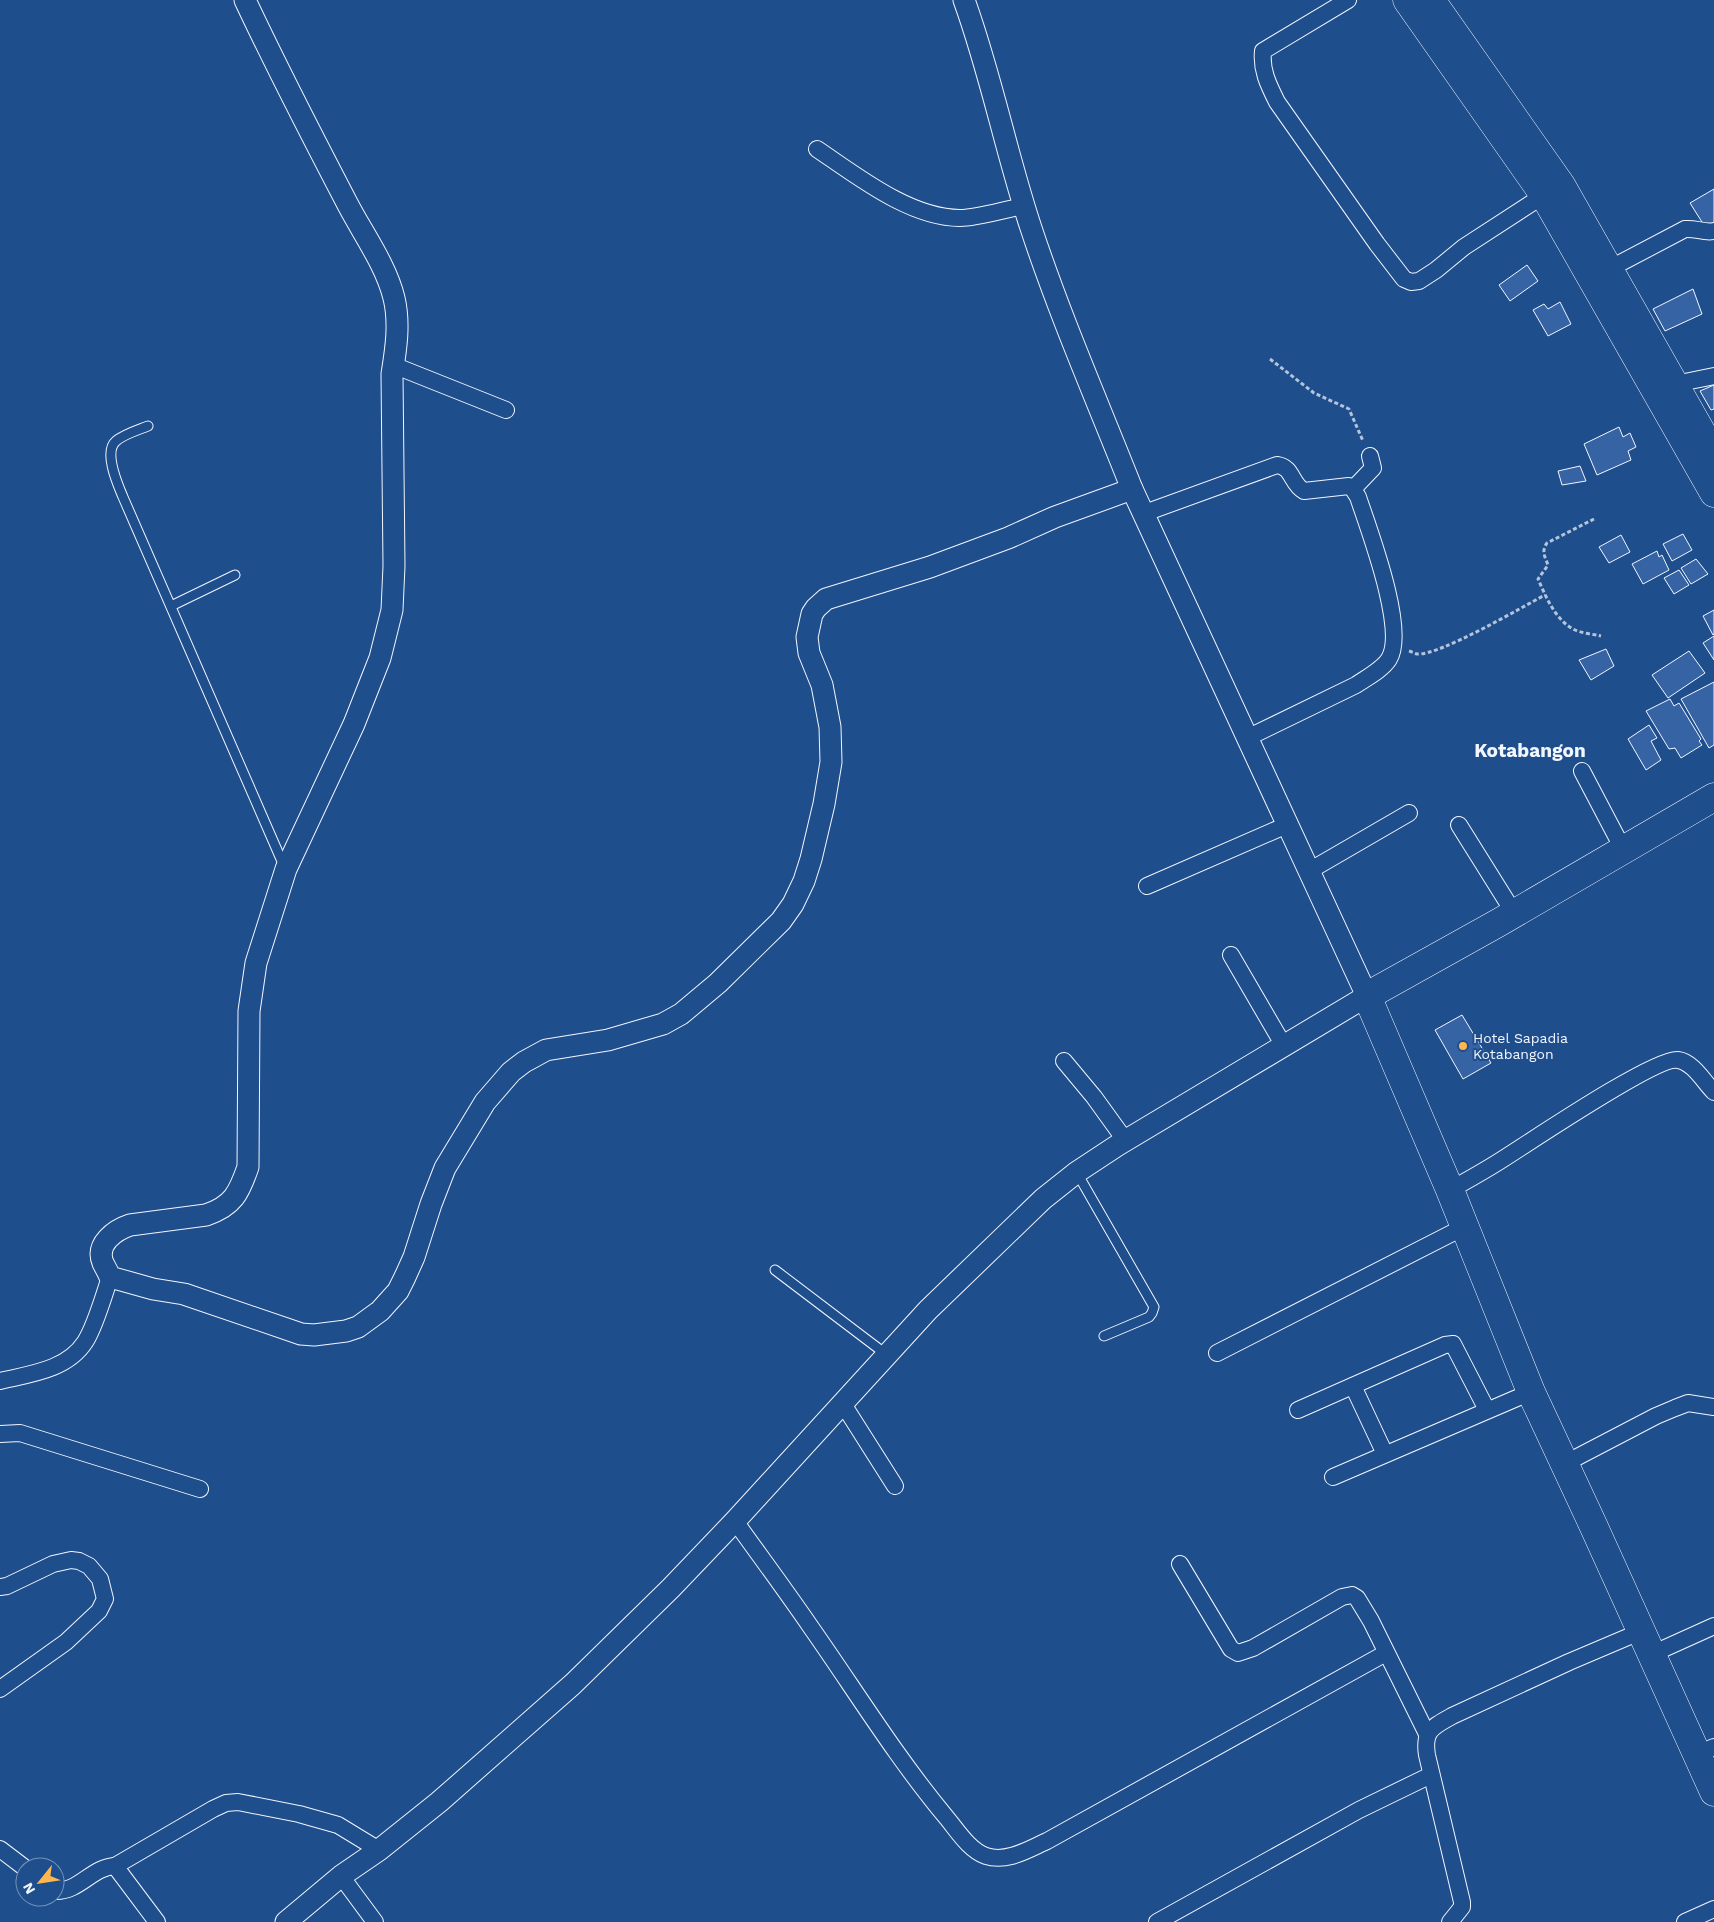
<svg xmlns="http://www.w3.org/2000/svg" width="1714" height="1922" viewBox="0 0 1714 1922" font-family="'Work Sans',sans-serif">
	<rect width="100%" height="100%" fill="#1f4e8c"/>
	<g fill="#3563a3" stroke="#f2f6ff">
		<polygon points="1714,189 1714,225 1707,230 1690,203"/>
		<polygon points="1527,265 1538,281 1510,301 1499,285"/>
		<polygon points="1693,289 1702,314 1665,331 1653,309"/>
		<polygon points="1560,302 1571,324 1548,336 1533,310 1544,304 1548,309"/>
		<polygon points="1714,385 1714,409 1711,410 1700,391"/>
		<polygon points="1619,427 1623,437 1630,433 1636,447 1628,451 1631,460 1597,475 1584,444"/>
		<polygon points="1580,466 1586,481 1562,485 1558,471"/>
		<polygon points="1683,534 1692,550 1672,561 1663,544"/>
		<polygon points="1621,535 1630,552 1609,563 1599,547"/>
		<polygon points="1657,551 1659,557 1662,555 1669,570 1643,584 1632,564"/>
		<polygon points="1696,559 1708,574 1691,584 1681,568"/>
		<polygon points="1679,570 1689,585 1674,594 1664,578"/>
		<polygon points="1714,610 1714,634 1713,635 1703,616"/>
		<polygon points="1714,636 1714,660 1703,643"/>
		<polygon points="1606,649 1614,666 1591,680 1579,660"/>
		<polygon points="1689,651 1705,673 1668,698 1652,675"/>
		<polygon points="1714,682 1714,745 1709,748 1681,699"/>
		<polygon points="1670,699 1674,706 1679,703 1701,739 1699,741 1702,745 1681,758 1675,748 1669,749 1646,711"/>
		<polygon points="1649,725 1657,738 1651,741 1661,760 1646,770 1628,739"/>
		<polygon points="1462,1015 1491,1063 1463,1079 1435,1030"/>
	</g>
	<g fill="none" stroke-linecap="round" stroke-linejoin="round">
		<g stroke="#f2f6ff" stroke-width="11">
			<g id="service">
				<path d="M148,426C138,430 124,434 116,441C103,452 118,485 123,497L284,866"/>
				<polyline points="171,606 235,575"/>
				<polyline points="1077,1173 1154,1307 1152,1313 1149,1317 1104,1336"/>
				<polyline points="775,1270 887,1355"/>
			</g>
		</g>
		<g stroke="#f2f6ff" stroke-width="18">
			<g id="minor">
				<path d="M1348,0L1263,51C1261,70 1268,84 1277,102L1377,244L1404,279L1411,282L1419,281L1436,270L1464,247L1544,195"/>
				<path d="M817,149C857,176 910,218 960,218C978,218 1006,209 1024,206"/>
				<path d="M1609,269L1685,229C1696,228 1704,233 1714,231"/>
				<polyline points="393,365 506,410"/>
				<polyline points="1675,384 1714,376"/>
				<polyline points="1353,489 1373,468 1370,456"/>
				<path d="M1142,514L1277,465C1293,467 1291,484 1304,491L1349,486L1353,489L1358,497C1369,530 1407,630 1389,659C1382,670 1366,678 1356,685L1247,738"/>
				<polyline points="1582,771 1623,849"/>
				<polyline points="1459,825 1514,913"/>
				<polyline points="1309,871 1409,813"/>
				<polyline points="1147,886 1287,825"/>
				<polyline points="1231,955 1284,1046"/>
				<polyline points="1064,1061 1094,1097 1125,1140"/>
				<path d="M1450,1190C1468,1180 1486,1170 1503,1159C1527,1144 1657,1056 1678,1060C1693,1062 1704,1082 1714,1092"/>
				<polyline points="1217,1353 1464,1227"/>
				<path d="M0,1381C30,1374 67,1370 85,1342C95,1327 104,1295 110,1277"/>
				<polyline points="1353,1386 1385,1454"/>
				<polyline points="843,1404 895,1486"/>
				<polyline points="1298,1410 1445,1345 1453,1344 1487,1410"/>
				<polyline points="0,1434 20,1433 200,1489"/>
				<polyline points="1564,1464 1656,1416 1675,1408 1688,1403 1714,1407"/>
				<polyline points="1333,1477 1531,1392"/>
				<path d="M735,1521C760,1556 786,1591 810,1626C855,1690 896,1757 946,1817C957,1830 969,1850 986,1856C1007,1863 1029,1849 1047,1841L1386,1653"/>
				<polyline points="1180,1564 1231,1649 1238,1653 1253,1648 1342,1597 1352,1595 1357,1598 1371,1621 1427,1734"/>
				<polyline points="0,1587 7,1586 53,1564 71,1560 79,1561 89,1566 100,1579 105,1599 99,1611 66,1642 0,1689"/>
				<polyline points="1652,1654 1714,1626"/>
				<polyline points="1697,1754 1714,1747"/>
				<polyline points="0,1849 25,1868"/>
				<polyline points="115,1866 213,1809 226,1803 238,1802 299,1814 338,1825 379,1850"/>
				<polyline points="341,1876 375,1922"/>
				<path d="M55,1891C79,1892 92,1867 115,1866L157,1922"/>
				<polyline points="1157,1922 1359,1810 1431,1775"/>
				<path d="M1450,1922L1462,1907V1902L1427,1755C1423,1730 1433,1727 1452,1716L1569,1662L1642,1631"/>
				<polyline points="1685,1922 1714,1909"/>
			</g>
		</g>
		<g stroke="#f2f6ff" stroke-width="23">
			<g id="tertiary">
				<path d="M245,0C277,68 312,136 347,203C363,234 386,265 394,298C400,323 396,349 392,374L394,566L392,610L380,658L354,724L286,869L256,963L249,1011L248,1167C239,1193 233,1206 206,1215L130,1225C115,1230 95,1244 103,1263C105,1267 108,1272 110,1277L153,1289L184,1294L301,1334L314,1335L346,1331L358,1327L380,1311L398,1291L405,1277L414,1257L431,1204L445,1168L485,1102L511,1072L524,1062L546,1050L608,1040L663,1024L681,1014L718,983L781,921L793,904L804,881L811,859L824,804L831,762L830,727L822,685L809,653L807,637L812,614L816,608L826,599L930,567L1008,538L1055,517L1132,489C1098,403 1060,316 1031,228C1006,153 991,74 964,0"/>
				<polyline points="286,1922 341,1876 379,1850 439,1802 573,1684 671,1588 735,1521 928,1310 1043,1199 1077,1172 1118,1145 1367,996 1132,489"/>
			</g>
		</g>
		<g stroke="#f2f6ff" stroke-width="29">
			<g id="trunk">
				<polyline points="1407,0 1544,195 1714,493"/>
				<polyline points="1431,0 1561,185 1714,454"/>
				<polyline points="1714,797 1498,923 1367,996 1450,1190 1531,1392 1594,1527 1714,1792"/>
			</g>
		</g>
		<g stroke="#b3c4dc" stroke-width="3" stroke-dasharray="4 2.5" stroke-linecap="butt">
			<polyline points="1270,359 1314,393 1349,409 1363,441"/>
			<path d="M1594,519L1547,543C1541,551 1545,557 1548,565L1538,579C1546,597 1555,619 1573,629C1580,633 1592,634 1601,636"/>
			<path d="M1409,651C1412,652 1414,653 1417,654C1439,656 1522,607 1545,595"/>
		</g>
		<use href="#service" stroke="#1f4e8c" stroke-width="9"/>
		<use href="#minor" stroke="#1f4e8c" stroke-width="16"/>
		<use href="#tertiary" stroke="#1f4e8c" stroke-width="21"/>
		<use href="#trunk" stroke="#1f4e8c" stroke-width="28"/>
	</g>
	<circle fill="#ffb74d" stroke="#1f4e8c" stroke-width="2" cx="1463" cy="1046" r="5"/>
	<g text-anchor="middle" stroke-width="4" stroke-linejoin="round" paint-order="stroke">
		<g font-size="14" fill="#f2f6ff" stroke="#1f4e8c" text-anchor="start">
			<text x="1473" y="1043">Hotel Sapadia<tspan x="1473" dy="16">Kotabangon</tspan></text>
		</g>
		<g font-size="19" font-weight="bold" fill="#f2f6ff" stroke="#1f4e8c">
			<text x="1530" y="757">Kotabangon</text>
		</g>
	</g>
	<g transform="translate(40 1882) rotate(240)"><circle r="24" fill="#1f4e8c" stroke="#7391ba"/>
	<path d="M0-4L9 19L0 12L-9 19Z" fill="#ffb74d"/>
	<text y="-8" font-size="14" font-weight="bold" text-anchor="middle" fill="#f2f6ff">N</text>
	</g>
</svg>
